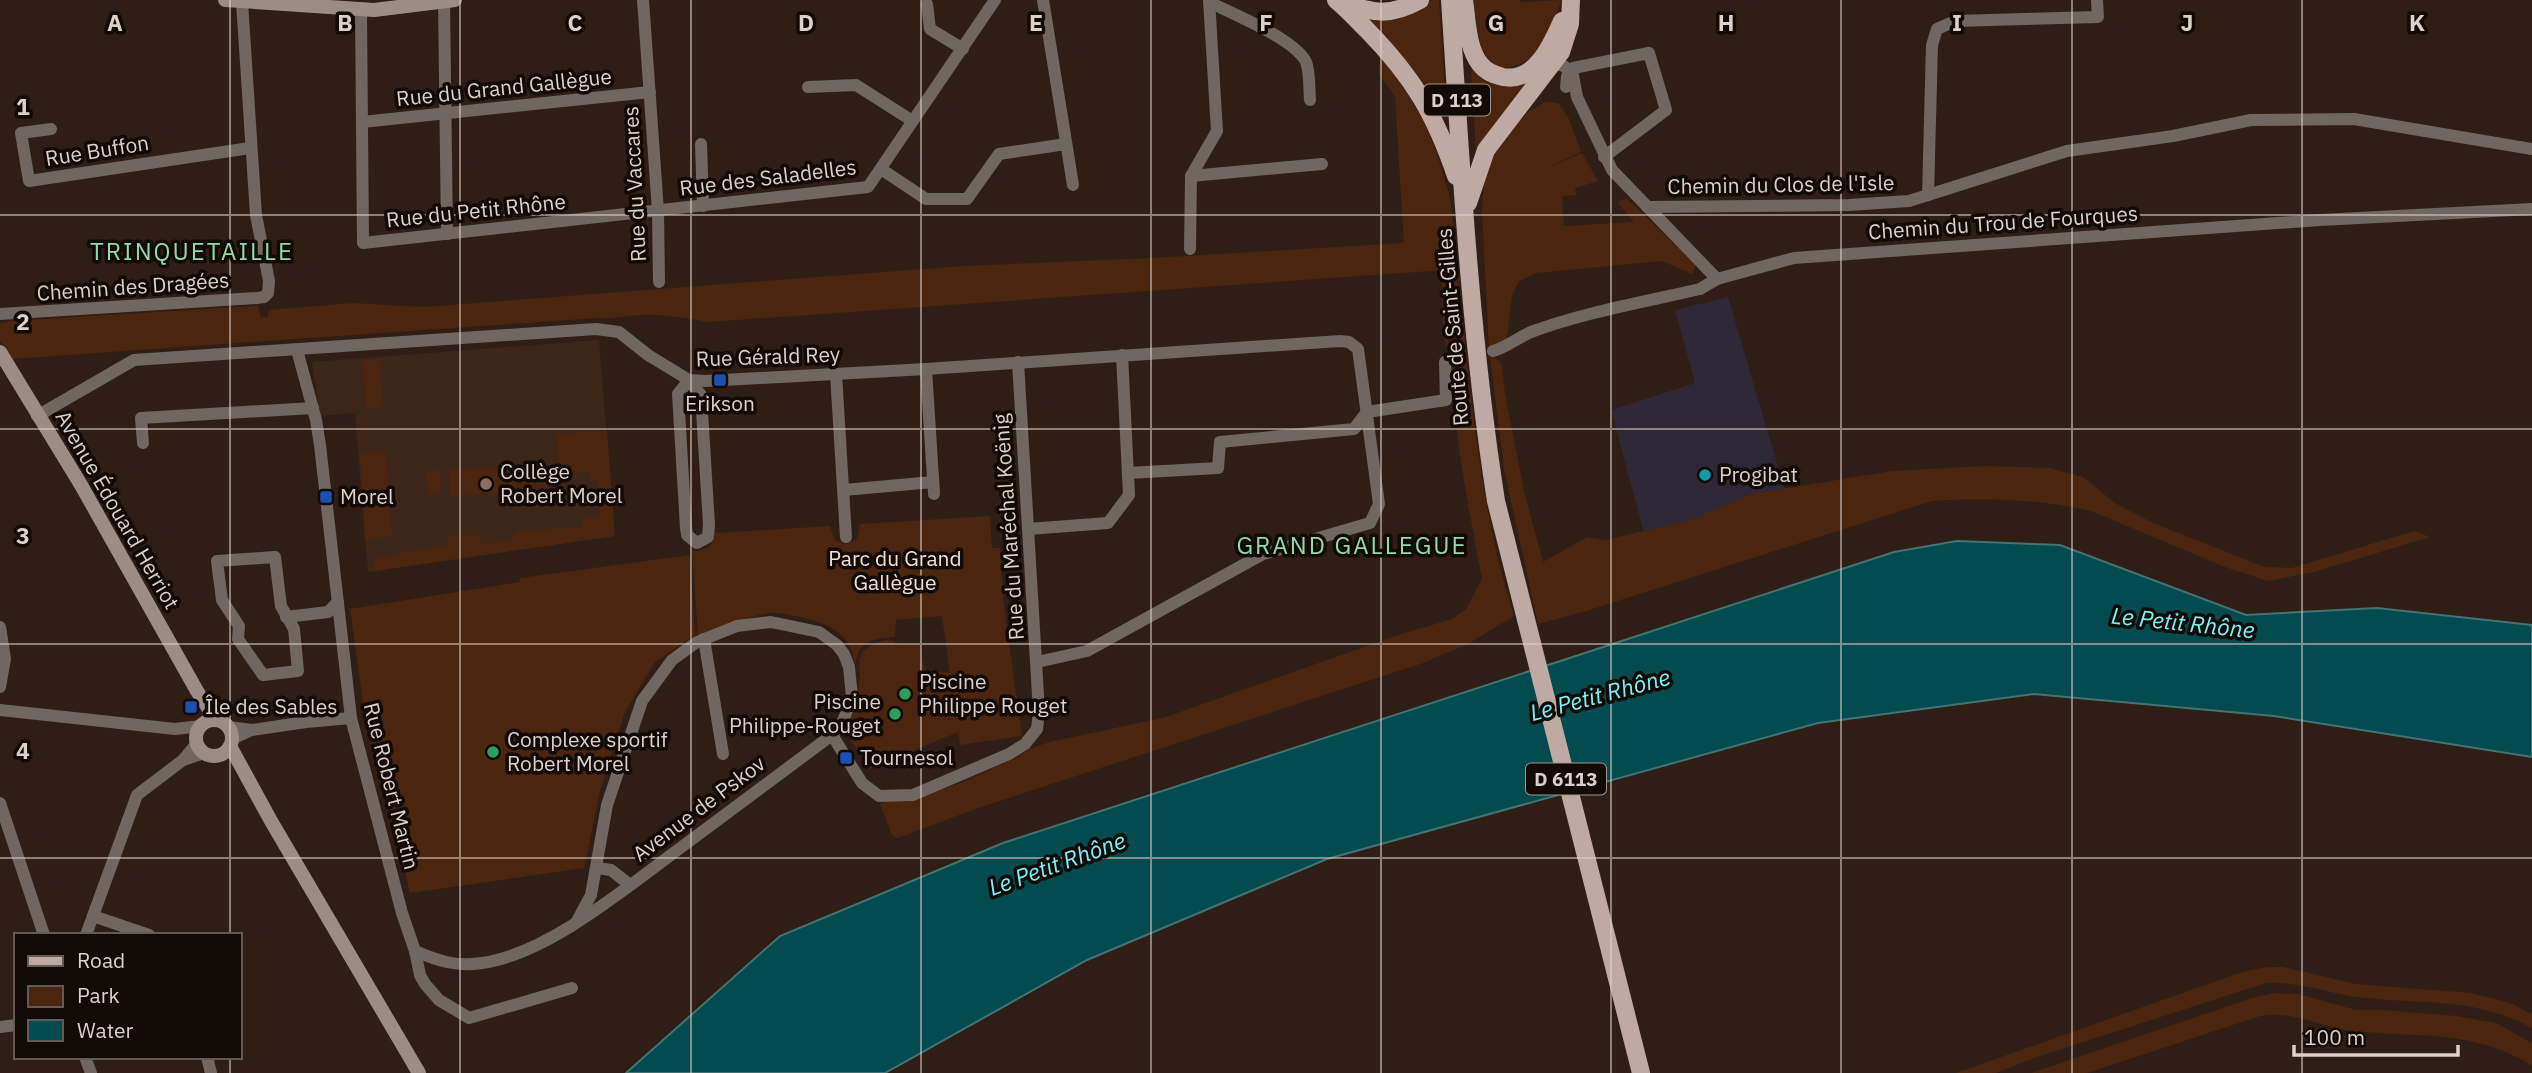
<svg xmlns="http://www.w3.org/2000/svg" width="2532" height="1073" viewBox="0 0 2532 1073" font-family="'IBM Plex Sans',sans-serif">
	<rect width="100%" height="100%" fill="#2f1e16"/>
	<polygon fill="#2d2736" points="1728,297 1789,504 1645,537 1611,410 1695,383 1675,310"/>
	<polygon fill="#3c2519" points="599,340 615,536 368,572 355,413 320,416 312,362"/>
	<g fill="#4c250f">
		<polygon points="1426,0 1439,0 1446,107 1440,106 1394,48 1356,16"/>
		<path d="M1473,0H1519L1520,2L1561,0C1551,35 1536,73 1493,67L1481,50Z"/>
		<path d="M1380,60L1389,65L1424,120L1438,157L1450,197C1467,338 1471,480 1514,616L1468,644L1423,663L978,808L898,838L892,835L880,804L888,800H915L968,780L1018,757L1029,749L1050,742L1166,717L1395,636L1452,619L1466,609L1482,579C1473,530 1463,482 1457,432C1453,405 1449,378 1452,351L1446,346L1443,331L1442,274L1445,270L708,322C686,318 663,314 641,315C625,315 615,320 597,318L11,359L0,340V323L11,321L258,306L261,317H268L269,310L353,303L423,307L963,266L1152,258L1404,243L1395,96L1379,75Z"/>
		<polygon points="1474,69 1530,80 1520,97 1476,152 1471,71"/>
		<path d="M1545,102L1558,103L1569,119L1581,152L1539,171L1582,153L1598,181L1575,188L1576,195L1562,196L1564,226L1634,222L1617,202L1626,198L1696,265L1692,274L1662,261L1536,273L1519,281L1512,295L1507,338L1497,346L1494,357L1502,365L1505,394L1524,491L1543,562L1587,537L1605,540L1691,520L1752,494L1892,471L1986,466L2049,468L2083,477L2115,503L2153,523L2265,567L2292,568L2414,531L2430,537L2314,572L2268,581L2225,567L2091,511C2039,499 1984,497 1932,501L1583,612L1538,624L1504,470L1489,349L1482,210L1484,177L1499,143L1527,113Z"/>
		<polygon points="380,359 383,407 366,408 363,360"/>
		<polygon points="607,431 615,536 375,571 374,558 447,545 447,537 476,534 482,544 513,540 514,532 582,526 582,516 600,515 598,481 590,482 589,471 575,471 560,481 556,434"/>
		<polygon points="382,451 386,455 392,534 391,536 365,541 360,452"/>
		<polygon points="546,464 548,490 450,496 449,470"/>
		<polygon points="440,470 442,493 428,494 426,471"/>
		<path d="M990,516L992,548H1000L1004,607L1022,736L960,745L958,732L869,769L844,729L856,706L860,676L859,660L864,650L873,644L885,640L893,641L896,645L920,644L924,667L927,671L950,673L942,616L896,620L895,637C875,639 859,639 856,662H854C852,631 820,620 794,616C787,615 779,612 772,613C759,613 712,630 698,636L692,551C704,551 715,546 715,533L830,526L835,541L847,544L857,539L860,524Z"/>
		<polygon points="690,555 695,635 655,662 625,712 600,791 584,868 410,893 364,709 350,609 520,582 520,578"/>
		<path d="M2268,967H2284L2355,984L2471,993L2510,1003L2532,1014V1028C2474,996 2420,1005 2357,997C2327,993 2297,981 2266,983L2037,1057L1996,1073H1956L2242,972Z"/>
		<path d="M2274,993L2298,994L2356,1010H2385L2456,1016L2496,1023L2532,1043V1065C2470,1029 2421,1038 2354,1031C2320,1028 2295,1010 2260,1016L2087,1073H2031L2255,997Z"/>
	</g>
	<polygon fill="#034b4f" stroke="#447374" stroke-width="2" points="1957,541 2060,545 2246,615 2377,608 2532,625 2532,757 2274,716 2034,694 1818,723 1327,859 1087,960 885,1073 626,1073 780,936 1003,843 1894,552"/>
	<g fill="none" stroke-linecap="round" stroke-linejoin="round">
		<g stroke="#706662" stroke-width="12">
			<polyline points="643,0 658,211 659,282"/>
			<polyline points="1043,0 1073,185"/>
			<polyline points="444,1 447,234"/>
			<path d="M1209,2C1231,13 1295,39 1306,62C1310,72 1309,89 1310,100"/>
			<polyline points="927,4 930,29 963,49"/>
			<polyline points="361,9 363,243 868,187 995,0"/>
			<polyline points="1545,62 1564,66 1573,75 1577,97 1612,170 1717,279"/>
			<polyline points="808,87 856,85 911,120"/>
			<polyline points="1566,87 1567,76 1573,68 1649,53 1666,110 1604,157"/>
			<polyline points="362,122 650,92"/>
			<polyline points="51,129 21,133 29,181 250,148"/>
			<polyline points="701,144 703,206"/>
			<polyline points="881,169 926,199 967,199 999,154 1066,144"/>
			<polyline points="1191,176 1322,164"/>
			<polyline points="1928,195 1932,45 1937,29 1955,21 2098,17 2097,0"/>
			<polyline points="1647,207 1849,205 1909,201 2067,151 2173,136 2251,120 2354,119 2532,149"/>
			<polyline points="1190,249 1191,176 1217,131 1209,0"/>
			<polyline points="0,314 257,298 264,297 268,293 269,281 256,215 242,2"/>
			<polyline points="297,350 316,420 320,445 351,718 402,913 415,951 420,975 425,984 439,1000 469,1018 572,988"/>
			<path d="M1493,351C1507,347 1517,338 1531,332C1585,312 1644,302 1700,289L1717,279L1794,258L2320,220L2532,209"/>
			<polyline points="926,369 934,494"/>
			<polyline points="836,374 846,537"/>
			<polygon points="689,380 701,395 709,525 708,537 697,543 687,535 686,528 678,394"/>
			<polyline points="37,416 134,360 596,329 619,332 648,355 689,380 705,381 926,369 1340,341 1349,342 1358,349 1379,504 1370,523 1263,554 1087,651 1037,662"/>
			<polyline points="143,443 141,418 313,408"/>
			<polyline points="1128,473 1218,468 1220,442 1354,429 1367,412 1446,400 1445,362 1458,352"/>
			<polyline points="844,490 933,482"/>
			<polyline points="1028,529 1108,523 1129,495 1122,355"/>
			<polygon points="275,557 281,606 294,629 298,671 263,675 238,639 239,626 222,600 217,561"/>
			<polyline points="286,617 328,612 338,602"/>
			<polyline points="0,627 5,659 0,687"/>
			<polyline points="704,639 723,754"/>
			<polyline points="0,710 175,729 201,726"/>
			<polyline points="229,727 252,730 306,722 351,718"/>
			<polyline points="832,735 862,783 879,796 913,795 1009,754 1025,744 1037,729 1039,712 1018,362"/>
			<polyline points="232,739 251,730"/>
			<polyline points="197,743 183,760 204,753"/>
			<polyline points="0,803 44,935"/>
			<polyline points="597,868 611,870 630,885"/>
			<polyline points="93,916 149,935"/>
			<polyline points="86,935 137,795 183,760"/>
			<path d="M415,951C438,961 457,967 482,963C549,954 632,883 687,843C735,807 784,771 832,735L843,721L852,697L849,667L844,654L837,645L819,632L771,622L737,626L697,642L672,660L642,701L607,805L591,895L577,921"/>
			<polyline points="0,1027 16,1025"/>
			<polyline points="85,1057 91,1073"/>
			<polyline points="207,1057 211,1073"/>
		</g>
		<g stroke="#9c8c86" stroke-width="14">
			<polyline points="225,0 374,10 455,0"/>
			<polyline points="0,352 81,485 197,691 216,720"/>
			<circle cx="214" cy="738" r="18"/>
			<polyline points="230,746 271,821 419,1073"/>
		</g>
		<g stroke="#beaaa2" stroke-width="18">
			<path d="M1336,0C1347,9 1357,20 1367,30C1413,77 1435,114 1456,176"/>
			<path d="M1450,0C1461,167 1470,335 1496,501L1641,1073"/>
			<path d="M1464,0C1467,19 1467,48 1480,64C1486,72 1494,75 1503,77C1535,83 1552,44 1562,21"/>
			<path d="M1342,3C1374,13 1390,17 1420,0"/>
			<polyline points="1468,203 1486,150 1561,52 1570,24 1571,0"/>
		</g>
	</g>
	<path fill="none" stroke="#dcd0cb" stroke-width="2" stroke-opacity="0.55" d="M230,0V935M460,0V1073M691,0V1073M921,0V1073M1151,0V1073M1381,0V1073M1611,0V1073M1841,0V1073M2072,0V1073M2302,0V1073M0,215H2532M0,429H2532M0,644H2532M0,858H2532M230,1057V1073"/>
	<g fill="#1a4fb4" stroke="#120a07" stroke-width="2.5">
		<rect x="713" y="373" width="14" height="14" rx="3.5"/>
		<rect x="319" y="490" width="14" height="14" rx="3.5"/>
		<rect x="184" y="700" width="14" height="14" rx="3.5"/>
		<rect x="839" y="751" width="14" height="14" rx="3.5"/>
	</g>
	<circle fill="#0f9aa8" stroke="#120a07" stroke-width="2.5" cx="1705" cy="475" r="7"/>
	<circle fill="#8d6e63" stroke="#120a07" stroke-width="2.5" cx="486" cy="484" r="7"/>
	<g fill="#2e9e5b" stroke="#120a07" stroke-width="2.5">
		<circle cx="905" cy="694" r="7"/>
		<circle cx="895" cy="714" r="7"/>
		<circle cx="493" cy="752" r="7"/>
	</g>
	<g text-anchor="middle" stroke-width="7" stroke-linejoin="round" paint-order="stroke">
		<g fill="#120a07" stroke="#9f9590" stroke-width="2">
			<rect x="1424" y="84.5" width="66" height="31" rx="5"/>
			<rect x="1526" y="763.5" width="80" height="31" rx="5"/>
		</g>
		<g font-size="19" font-weight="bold" fill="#dcd0cb">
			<text x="1457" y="107">D 113</text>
			<text x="1566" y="786">D 6113</text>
		</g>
		<g font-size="21" fill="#dcd0cb" stroke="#120a07">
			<text transform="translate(504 88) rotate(-6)" y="7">Rue du Grand Gallègue</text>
			<text transform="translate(97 151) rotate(-9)" y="7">Rue Buffon</text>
			<text transform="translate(768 178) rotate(-7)" y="7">Rue des Saladelles</text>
			<text transform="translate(635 184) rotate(-93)" y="7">Rue du Vaccares</text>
			<text transform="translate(1781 185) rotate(-1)" y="7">Chemin du Clos de l'Isle</text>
			<text transform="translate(476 211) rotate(-6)" y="7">Rue du Petit Rhône</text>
			<text transform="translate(2003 223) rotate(-4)" y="7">Chemin du Trou de Fourques</text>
			<text transform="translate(133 287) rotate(-4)" y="7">Chemin des Dragées</text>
			<text transform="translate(1453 327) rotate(-95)" y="7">Route de Saint-Gilles</text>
			<text transform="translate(768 357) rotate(-2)" y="7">Rue Gérald Rey</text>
			<text transform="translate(117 510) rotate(60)" y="7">Avenue Édouard Herriot</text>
			<text transform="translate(1009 527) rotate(-94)" y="7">Rue du Maréchal Koënig</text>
			<text transform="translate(391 786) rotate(76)" y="7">Rue Robert Martin</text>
			<text transform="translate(699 809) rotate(-37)" y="7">Avenue de Pskov</text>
		</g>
		<g font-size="21" fill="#dcd0cb" stroke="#120a07" text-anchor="start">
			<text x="720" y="411" text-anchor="middle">Erikson</text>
			<text x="500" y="479">Collège<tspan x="500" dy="24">Robert Morel</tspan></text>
			<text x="1719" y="482">Progibat</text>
			<text x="340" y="504">Morel</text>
			<text x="919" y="689">Piscine<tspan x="919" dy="24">Philippe Rouget</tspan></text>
			<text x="881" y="709" text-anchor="end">Piscine<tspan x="881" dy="24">Philippe-Rouget</tspan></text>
			<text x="205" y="714">Île des Sables</text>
			<text x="507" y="747">Complexe sportif<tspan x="507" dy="24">Robert Morel</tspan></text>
			<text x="860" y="765">Tournesol</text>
		</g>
		<g font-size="21" fill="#f4dfd5" stroke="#120a07">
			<text x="895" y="566">Parc du Grand<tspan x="895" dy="24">Gallègue</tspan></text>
		</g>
		<g font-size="23" font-style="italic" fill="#7bf2f9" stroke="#120a07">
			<text transform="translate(2183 623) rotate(6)" y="8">Le Petit Rhône</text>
			<text transform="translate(1600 695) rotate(-15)" y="8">Le Petit Rhône</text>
			<text transform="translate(1057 864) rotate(-20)" y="8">Le Petit Rhône</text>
		</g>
		<g font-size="24" letter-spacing="2" fill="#92daa9" stroke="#120a07">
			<text x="192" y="260">TRINQUETAILLE</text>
			<text x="1352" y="554">GRAND GALLEGUE</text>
		</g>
	</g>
	<g font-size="23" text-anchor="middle" font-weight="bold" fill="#dcd0cb" stroke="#120a07" stroke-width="7" stroke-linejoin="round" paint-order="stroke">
		<text x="115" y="31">A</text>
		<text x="345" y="31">B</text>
		<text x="575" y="31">C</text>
		<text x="806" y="31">D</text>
		<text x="1036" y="31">E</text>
		<text x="1266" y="31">F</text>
		<text x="1496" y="31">G</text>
		<text x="1726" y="31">H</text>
		<text x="1957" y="31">I</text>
		<text x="2187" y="31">J</text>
		<text x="2417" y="31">K</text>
		<text x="23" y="115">1</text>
		<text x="23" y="330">2</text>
		<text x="23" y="544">3</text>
		<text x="23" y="759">4</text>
	</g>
	<rect x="14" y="933" width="228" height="126" fill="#120a07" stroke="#635955" stroke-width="2"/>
	<rect x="28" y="956" width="35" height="10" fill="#beaaa2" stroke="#635955" stroke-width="2"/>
	<text x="77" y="968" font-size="21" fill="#dcd0cb">Road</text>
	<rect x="28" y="986" width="35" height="21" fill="#4c250f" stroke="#635955" stroke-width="2"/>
	<text x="77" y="1003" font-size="21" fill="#dcd0cb">Park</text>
	<rect x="28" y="1020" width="35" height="21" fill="#034b4f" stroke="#635955" stroke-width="2"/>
	<text x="77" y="1038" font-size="21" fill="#dcd0cb">Water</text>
	<path d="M2294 1045v10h164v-10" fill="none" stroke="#dcd0cb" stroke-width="3.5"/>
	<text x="2304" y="1045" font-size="21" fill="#dcd0cb" stroke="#120a07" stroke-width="5" paint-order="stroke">100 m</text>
</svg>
